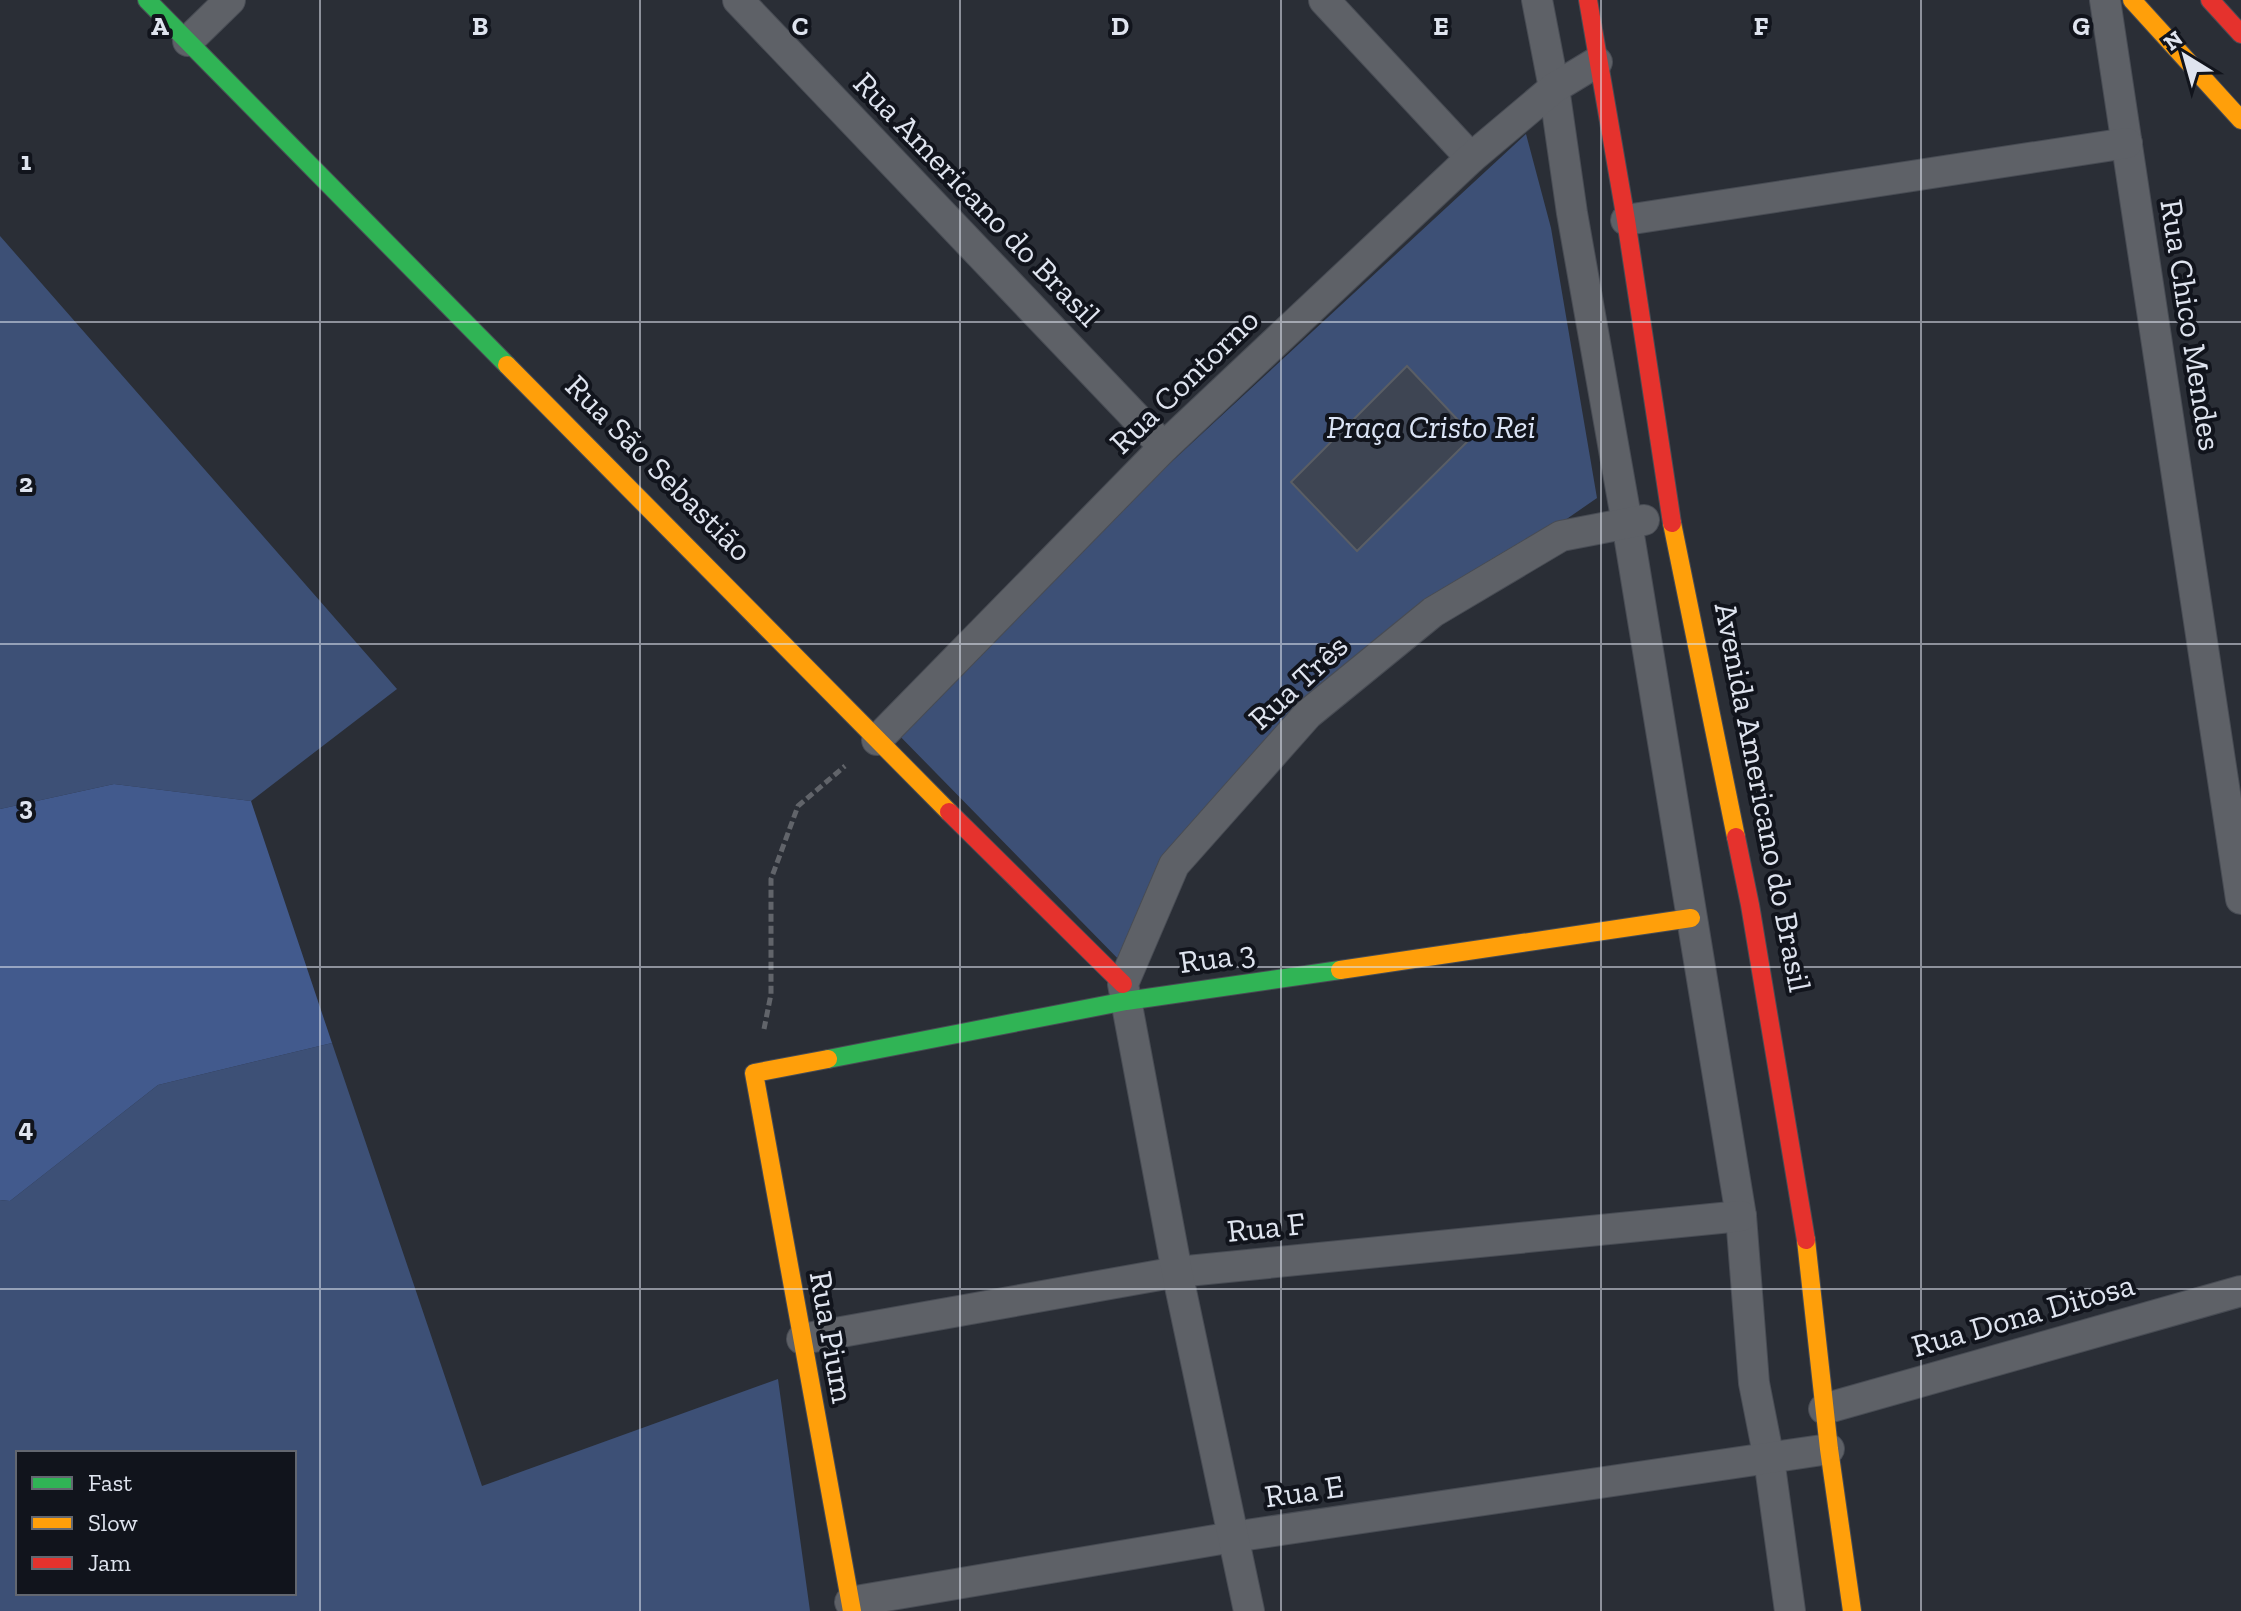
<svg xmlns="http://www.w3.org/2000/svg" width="2241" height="1611" viewBox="0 0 2241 1611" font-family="'Zilla Slab',serif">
	<rect width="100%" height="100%" fill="#2a2e36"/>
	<g fill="#3d5076" fill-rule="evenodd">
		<polygon points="1526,134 1551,228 1597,498 1545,534 1419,610 1164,861 1127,968 888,724"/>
		<polygon points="0,236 397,689 251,801 114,784 0,809"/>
		<path d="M332,1043L482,1486L778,1379L810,1611H0V1200L10,1201L158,1085ZM18,1453H294V1593H18Z"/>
	</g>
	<polygon fill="#425a8d" points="114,784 251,801 332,1043 158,1085 10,1201 0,1200 0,809"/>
	<polygon fill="#3e4553" stroke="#5a5e65" stroke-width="2" points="1407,366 1473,436 1357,551 1291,482"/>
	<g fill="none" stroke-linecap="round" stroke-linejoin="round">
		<g stroke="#484c54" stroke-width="32">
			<g id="street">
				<polyline points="738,0 1164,447"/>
				<polyline points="1324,0 1471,158"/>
				<polyline points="1537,0 1554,88 1572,213 1627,523 1741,1216 1754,1383 1769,1459 1790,1611"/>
				<polyline points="2105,0 2241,899"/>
				<polyline points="188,41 230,0"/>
				<polyline points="1626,220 2127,143"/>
				<polyline points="877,740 1164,447 1471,158 1554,88 1597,62"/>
				<polyline points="802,1339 1177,1272 1741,1216"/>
				<polyline points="1824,1409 2241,1291"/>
				<polyline points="850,1602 1233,1537 1829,1449"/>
				<polyline points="1249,1611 1177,1272 1123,984 1174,865 1308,714 1433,612 1561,536 1644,520"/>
			</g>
		</g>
		<g stroke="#484c54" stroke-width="20">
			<g id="fast">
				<polyline points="147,0 507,365"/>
				<polyline points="828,1059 1126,1001 1340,970"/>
			</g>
		</g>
		<g stroke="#484c54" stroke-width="20">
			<g id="slow">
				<polyline points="2132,0 2241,120"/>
				<polyline points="507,365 949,812"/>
				<polyline points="1672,523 1736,837"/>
				<polyline points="1340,970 1691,918"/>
				<polyline points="828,1059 754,1073 852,1611"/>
				<polyline points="1806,1240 1829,1449 1852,1611"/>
			</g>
		</g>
		<g stroke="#484c54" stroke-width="20">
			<g id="jam">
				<polyline points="1588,0 1626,220 1672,523"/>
				<polyline points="2210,0 2241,34"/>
				<polyline points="949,812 1123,984"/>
				<polyline points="1736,837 1750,905 1806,1240"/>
			</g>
		</g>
		<polyline stroke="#61646a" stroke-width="5" stroke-dasharray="8 4" stroke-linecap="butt" points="764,1029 771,994 771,879 798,806 845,766"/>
		<use href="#street" stroke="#5e6167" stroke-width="30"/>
		<use href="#fast" stroke="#30b455" stroke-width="18"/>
		<use href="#slow" stroke="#ff9f0a" stroke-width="18"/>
		<use href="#jam" stroke="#e5322d" stroke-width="18"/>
	</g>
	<path fill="none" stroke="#dfe4ef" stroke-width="2" stroke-opacity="0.55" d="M320,0V1611M640,0V1611M960,0V1611M1281,0V1611M1601,0V1611M1921,0V1611M0,322H2241M0,644H2241M0,967H2241M0,1289H2241"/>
	<g text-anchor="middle" stroke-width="8" stroke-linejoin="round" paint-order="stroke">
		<g font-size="32" fill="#dfe4ef" stroke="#11141c">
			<text transform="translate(977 199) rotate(46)" y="11">Rua Americano do Brasil</text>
			<text transform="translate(2191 325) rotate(81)" y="11">Rua Chico Mendes</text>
			<text transform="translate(1184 381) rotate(-44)" y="11">Rua Contorno</text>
			<text transform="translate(659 468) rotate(45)" y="11">Rua São Sebastião</text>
			<text transform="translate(1298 682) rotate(-43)" y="11">Rua Três</text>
			<text transform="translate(1763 797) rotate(79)" y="11">Avenida Americano do Brasil</text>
			<text transform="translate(1217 957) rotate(-8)" y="11">Rua 3</text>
			<text transform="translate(1266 1227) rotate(-6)" y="11">Rua F</text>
			<text transform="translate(2023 1315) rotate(-16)" y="11">Rua Dona Ditosa</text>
			<text transform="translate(832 1337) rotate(80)" y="11">Rua Pium</text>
			<text transform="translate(1304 1491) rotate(-8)" y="11">Rua E</text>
		</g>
		<g font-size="32" font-style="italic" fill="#dbe4f6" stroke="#11141c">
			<text x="1431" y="438">Praça Cristo Rei</text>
		</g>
	</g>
	<g font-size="26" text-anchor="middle" font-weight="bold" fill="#dfe4ef" stroke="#11141c" stroke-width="8" stroke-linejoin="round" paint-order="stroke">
		<text x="160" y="35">A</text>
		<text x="480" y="35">B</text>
		<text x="800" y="35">C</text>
		<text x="1120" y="35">D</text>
		<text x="1441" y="35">E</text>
		<text x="1761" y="35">F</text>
		<text x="2081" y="35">G</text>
		<text x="26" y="170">1</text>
		<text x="26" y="492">2</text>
		<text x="26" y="815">3</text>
		<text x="26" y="1137">4</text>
	</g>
	<rect x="16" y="1451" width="280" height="144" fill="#11141c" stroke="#636770" stroke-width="2"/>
	<rect x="32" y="1477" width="40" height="12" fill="#30b455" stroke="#636770" stroke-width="2"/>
	<text x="88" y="1491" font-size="24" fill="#dfe4ef">Fast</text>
	<rect x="32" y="1517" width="40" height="12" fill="#ff9f0a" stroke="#636770" stroke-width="2"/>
	<text x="88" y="1531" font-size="24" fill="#dfe4ef">Slow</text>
	<rect x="32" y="1557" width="40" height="12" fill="#e5322d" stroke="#636770" stroke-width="2"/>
	<text x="88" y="1571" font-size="24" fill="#dfe4ef">Jam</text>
	<g transform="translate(2185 56) rotate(323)" stroke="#11141c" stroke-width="6" paint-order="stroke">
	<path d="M0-6L14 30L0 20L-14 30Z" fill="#dfe4ef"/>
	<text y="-12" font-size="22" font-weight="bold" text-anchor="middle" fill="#dfe4ef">N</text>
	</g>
</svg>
